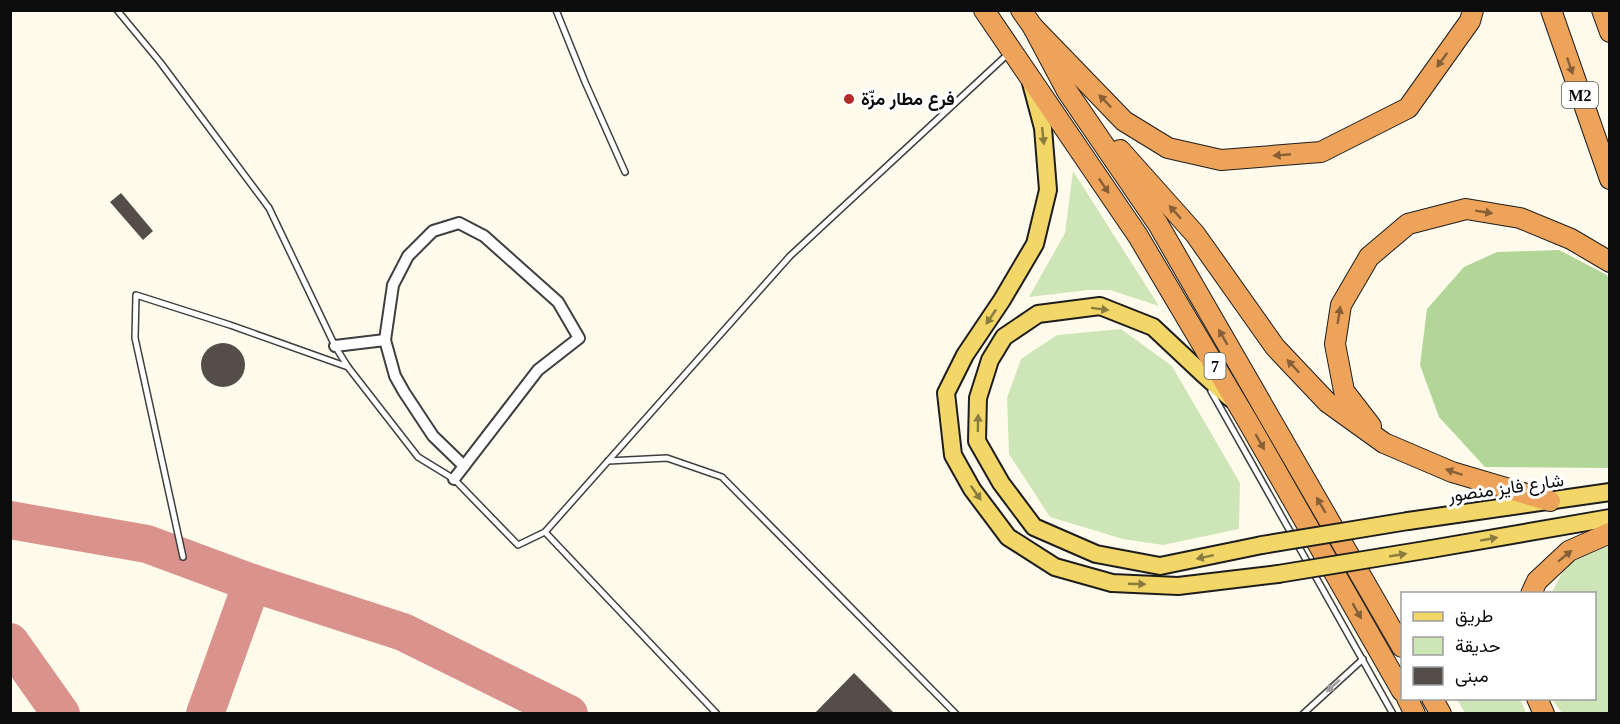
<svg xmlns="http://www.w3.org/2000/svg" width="1620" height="724" viewBox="0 0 1620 724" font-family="'Times New Roman',Vazirmatn,serif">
	<rect width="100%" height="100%" fill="#fefbec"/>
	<g fill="#cee6b7">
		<polygon points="1073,171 1159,306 1110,290 1088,290 1029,297 1065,233"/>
		<polygon points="1121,329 1172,366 1240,483 1239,529 1163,545 1123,539 1050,517 1009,454 1007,398 1021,359 1057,335"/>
		<polygon points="1609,546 1609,713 1562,713 1552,699 1594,698 1594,594 1551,594 1567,564"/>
		<polygon points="1457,699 1520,699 1526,713 1465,713"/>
	</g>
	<polygon fill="#b1d697" points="1559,250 1607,275 1609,281 1609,468 1485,467 1439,417 1420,365 1427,309 1464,267 1497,252"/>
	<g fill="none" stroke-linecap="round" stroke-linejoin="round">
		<g stroke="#da938c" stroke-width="38">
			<polyline points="10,520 147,544 252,583 403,632 569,714"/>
			<polyline points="10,642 61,714"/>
			<polyline points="205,714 252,583"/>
		</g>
	</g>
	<g fill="#544e49">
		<polygon points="121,193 153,231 143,240 110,202"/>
		<circle cx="223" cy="365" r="22"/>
		<polygon points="854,673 895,714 814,714"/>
	</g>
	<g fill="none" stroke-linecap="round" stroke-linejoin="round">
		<g stroke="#3f3f3f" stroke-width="8">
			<g id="lane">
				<polyline points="117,10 160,62 269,208 335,346 348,367 418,457 454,479 518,545 545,532 790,256 1009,53"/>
				<polyline points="556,10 585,82 625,172"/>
				<polyline points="1211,391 1393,714"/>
				<polyline points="608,461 667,458 722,477 956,714"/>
				<polyline points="545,532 717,714"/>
				<polyline points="183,557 135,338 136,295 230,325 348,367"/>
				<polyline points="1303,714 1363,659"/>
			</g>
		</g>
		<g stroke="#3f3f3f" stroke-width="14">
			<g id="street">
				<polyline points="385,340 395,376 404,392 433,436 464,466"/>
				<polyline points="335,346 385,340 393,285 408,256 433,231 459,223 484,236 558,302 579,338 538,370 454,479"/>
			</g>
		</g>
		<g stroke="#1d1d1d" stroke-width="20">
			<g id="primary">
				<polyline points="1031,83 1043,128 1048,190 1035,244 1002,300 965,355 946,393 953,455 972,489 1008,537 1055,567 1112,583 1178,586 1278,574"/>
				<polyline points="1230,398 1202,373 1153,327 1100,306 1038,314 1004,337 990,360 978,398 977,441 1001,483 1034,527 1096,554 1160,566 1262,545"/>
				<polyline points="1408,521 1610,492"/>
				<polyline points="1431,549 1610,518"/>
			</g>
		</g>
		<g stroke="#1d1d1d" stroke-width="22">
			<g id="highway">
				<polyline points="984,10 1138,236 1247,420 1402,691"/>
				<polyline points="1021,10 1033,27 1124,121 1168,148 1221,160 1321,152 1408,108 1470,21 1473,10"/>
				<polyline points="1551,10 1610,179"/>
				<polyline points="1602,10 1610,32"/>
				<polyline points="1033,27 1067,91 1158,224 1402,647"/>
				<polyline points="1120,150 1195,234 1275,347 1327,402 1384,443 1452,472 1550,501"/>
				<polyline points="1371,426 1344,391 1335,344 1341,305 1369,257 1408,224 1466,209 1520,218 1571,239 1610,262"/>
				<polyline points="1531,594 1537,581 1569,551 1610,533"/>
				<polyline points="1407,698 1415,714"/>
				<polyline points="1432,698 1441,714"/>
				<polyline points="1537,698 1544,714"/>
			</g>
		</g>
		<use href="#lane" stroke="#fff" stroke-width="5"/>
		<use href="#street" stroke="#fff" stroke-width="10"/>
		<use href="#primary" stroke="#f2d668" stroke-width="16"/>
		<use href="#highway" stroke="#eda45a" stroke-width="20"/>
		<g stroke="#1d1d1d" stroke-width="20" stroke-linecap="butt">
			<g id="primary-bridge">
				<polyline points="1262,545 1408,521"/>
				<polyline points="1278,574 1431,549"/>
			</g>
		</g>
		<use href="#primary-bridge" stroke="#f2d668" stroke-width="16"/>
	</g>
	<defs><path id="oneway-solid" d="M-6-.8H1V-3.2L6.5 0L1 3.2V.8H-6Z" transform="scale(1.5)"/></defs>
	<g fill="#886037">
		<use href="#oneway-solid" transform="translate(1442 60) rotate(126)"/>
		<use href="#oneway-solid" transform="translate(1570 66) rotate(71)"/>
		<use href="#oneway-solid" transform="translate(1105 101) rotate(-134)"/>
		<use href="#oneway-solid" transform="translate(1282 155) rotate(175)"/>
		<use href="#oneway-solid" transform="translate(1104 186) rotate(56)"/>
		<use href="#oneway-solid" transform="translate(1175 212) rotate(-132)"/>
		<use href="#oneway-solid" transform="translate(1484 212) rotate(9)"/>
		<use href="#oneway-solid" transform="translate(1339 315) rotate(-81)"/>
		<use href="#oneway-solid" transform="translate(1223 337) rotate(-120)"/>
		<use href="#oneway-solid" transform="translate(1293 366) rotate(-133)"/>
		<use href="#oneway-solid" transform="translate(1260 442) rotate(60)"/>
		<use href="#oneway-solid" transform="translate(1454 472) rotate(-161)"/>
		<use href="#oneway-solid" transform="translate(1321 505) rotate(-120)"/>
		<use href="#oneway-solid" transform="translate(1565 556) rotate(-39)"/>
		<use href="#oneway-solid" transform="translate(1357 611) rotate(60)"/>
	</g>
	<g fill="#8a7b3f">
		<use href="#oneway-solid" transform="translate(1043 136) rotate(84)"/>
		<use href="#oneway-solid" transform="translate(1100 309) rotate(7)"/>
		<use href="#oneway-solid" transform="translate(991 317) rotate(124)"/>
		<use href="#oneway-solid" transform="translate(978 423) rotate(-89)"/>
		<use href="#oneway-solid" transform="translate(976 493) rotate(55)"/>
		<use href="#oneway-solid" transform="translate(1489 539) rotate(-10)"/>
		<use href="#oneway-solid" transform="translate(1398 555) rotate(-9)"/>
		<use href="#oneway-solid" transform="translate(1205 557) rotate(168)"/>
		<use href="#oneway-solid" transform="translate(1137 584) rotate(2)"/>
	</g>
	<use fill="#9e9e9e" href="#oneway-solid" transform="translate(1333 686) rotate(138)"/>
	<circle fill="#b52b2c" stroke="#fff" stroke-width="2" cx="849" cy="99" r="6"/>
	<g text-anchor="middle" stroke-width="6" stroke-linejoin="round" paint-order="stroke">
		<g fill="#fff" stroke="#555" stroke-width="1.5">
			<rect x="1562" y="82" width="36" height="26" rx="4.5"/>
			<rect x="1204.5" y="353" width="21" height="26" rx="4.5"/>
		</g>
		<g font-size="16" font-weight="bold" fill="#0c0c0c">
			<text x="1580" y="101">M2</text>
			<text x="1215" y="372">7</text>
		</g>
		<g font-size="18" font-weight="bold" fill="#0c0c0c" stroke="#fff" text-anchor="start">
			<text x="861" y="105">فرع مطار مزّة</text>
		</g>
		<g font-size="18" fill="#0c0c0c" stroke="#fff">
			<text transform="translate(1506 488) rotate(-8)" y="6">شارع فايز منصور</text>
		</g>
	</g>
	<rect width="1620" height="724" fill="none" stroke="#0c0c0c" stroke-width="24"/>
	<rect x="1401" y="592" width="195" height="108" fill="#ffffff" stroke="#9e9e9e" stroke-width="1.5"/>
	<rect x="1413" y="612" width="30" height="9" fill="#f2d668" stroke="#9e9e9e" stroke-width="1.5"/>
	<text x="1455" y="622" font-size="18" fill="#0c0c0c">طريق</text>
	<rect x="1413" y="637" width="30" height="18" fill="#cee6b7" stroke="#9e9e9e" stroke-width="1.5"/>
	<text x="1455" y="652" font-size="18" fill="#0c0c0c">حديقة</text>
	<rect x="1413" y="667" width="30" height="18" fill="#544e49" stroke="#9e9e9e" stroke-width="1.5"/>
	<text x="1455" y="682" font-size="18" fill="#0c0c0c">مبنى</text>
</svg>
